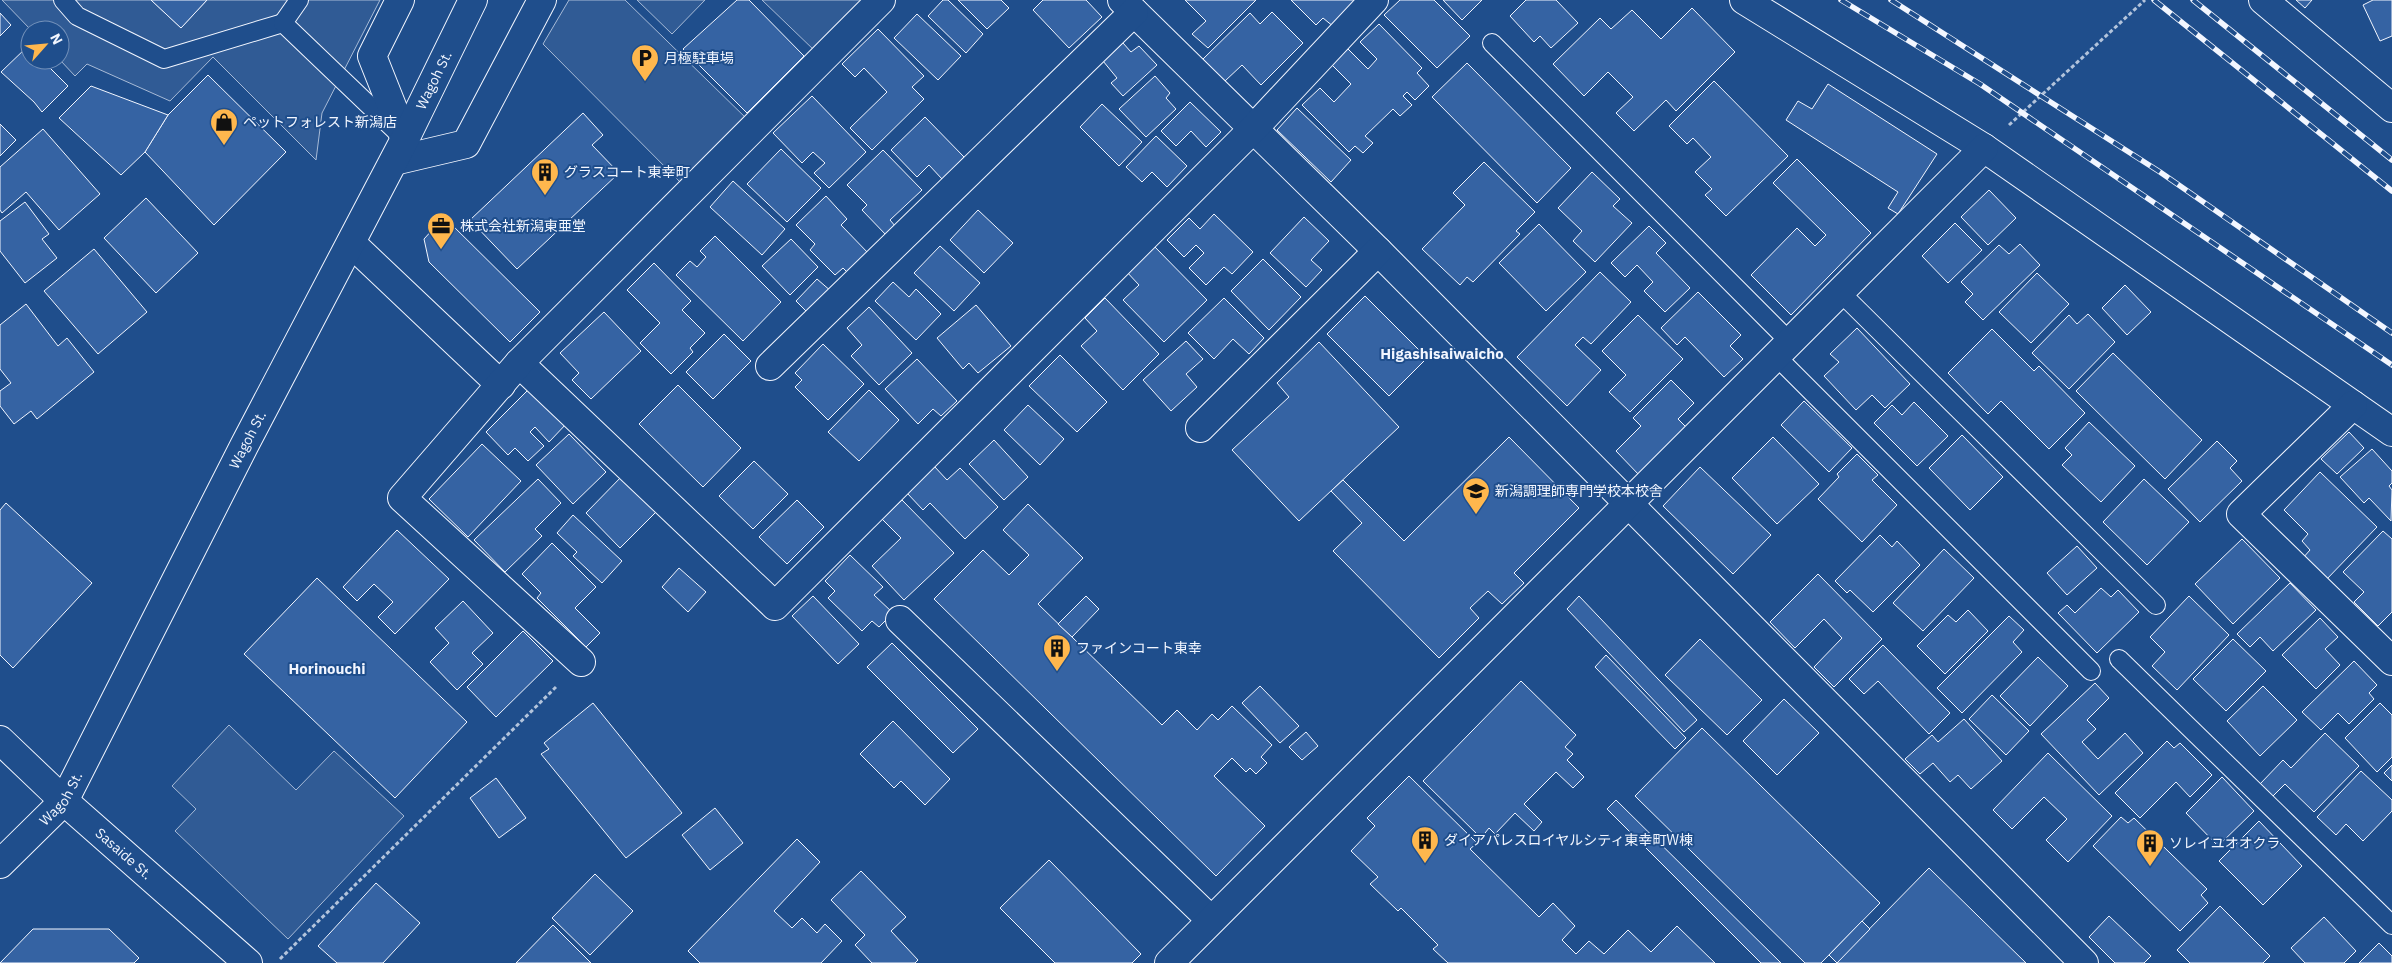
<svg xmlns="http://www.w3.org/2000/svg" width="2392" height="963" viewBox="0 0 2392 963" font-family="'IBM Plex Sans','Noto Sans JP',sans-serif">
	<rect width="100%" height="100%" fill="#1f4e8c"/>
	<g fill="#305b95" stroke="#a8bbd7">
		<polygon points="2,0 151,0 181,28 207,0 380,0 322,113 316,160 213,57 170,101 87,64 75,76 60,60 60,30 31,30"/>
		<polygon points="569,0 625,0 749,121 682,184 543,44"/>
		<polygon points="637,0 705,0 672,34"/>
		<polygon points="762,0 866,0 816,52"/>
		<polygon points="229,725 296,790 334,751 404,816 288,939 175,831 196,809 172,786"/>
	</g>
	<g fill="#3563a3" stroke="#f2f6ff">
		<polygon points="151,0 207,0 181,28"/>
		<polygon points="737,0 749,0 804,56 747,113 683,49"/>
		<polygon points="943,0 948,0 983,34 966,53 928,16"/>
		<polygon points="958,0 1001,0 1009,8 987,29"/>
		<polygon points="1043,0 1086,0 1102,17 1069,48 1033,10"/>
		<polygon points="1185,0 1256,0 1208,48 1192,34 1206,21"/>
		<polygon points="1291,0 1358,0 1334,27 1323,18 1316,25"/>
		<polygon points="1400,0 1434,0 1470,36 1437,68 1384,15"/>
		<polygon points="1443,0 1482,0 1462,20"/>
		<polygon points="1526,0 1556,0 1578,23 1551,48 1540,36 1534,42 1510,16"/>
		<polygon points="2296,0 2312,0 2305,8"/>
		<polygon points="2373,0 2392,0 2392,36 2380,41 2363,5"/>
		<polygon points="1692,8 1735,52 1676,111 1666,100 1634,131 1616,113 1633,97 1608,72 1584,96 1553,64 1600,18 1611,29 1632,10 1661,39"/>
		<polygon points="1272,12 1303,43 1261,85 1242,65 1225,81 1203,59 1250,13 1260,24"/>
		<polygon points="0,13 11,25 0,36"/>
		<polygon points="917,14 961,56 938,80 894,38"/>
		<polygon points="1379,24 1422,68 1417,73 1429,86 1415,100 1407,92 1403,96 1412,105 1400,116 1393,109 1365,136 1373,143 1363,153 1355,146 1349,152 1302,105 1320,88 1334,102 1351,84 1332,65 1348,49 1368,69 1377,59 1360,42"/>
		<polygon points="878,29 924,76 912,87 924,99 872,150 850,128 887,92 864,68 855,77 842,64"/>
		<polygon points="1123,43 1131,52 1139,46 1157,65 1123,96 1111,83 1117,78 1103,61"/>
		<polygon points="28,46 30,60 42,60 68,86 42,112 34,102 1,72"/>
		<polygon points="1467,63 1571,168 1537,203 1432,97"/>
		<polygon points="208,75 286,152 214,225 145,152 168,115"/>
		<polygon points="1155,76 1170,93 1166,98 1176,109 1146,137 1119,109"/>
		<polygon points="1714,81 1788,156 1726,216 1705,195 1712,189 1695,172 1711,157 1693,138 1687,144 1669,126"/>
		<polygon points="1828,84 1937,154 1898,214 1888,208 1898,192 1786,120 1798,101 1812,109"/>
		<polygon points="91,86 168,115 145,152 121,175 59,118"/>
		<polygon points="812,96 866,152 829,188 814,173 825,163 813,152 802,163 773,133"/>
		<polygon points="1190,102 1221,132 1206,147 1191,131 1176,146 1161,131"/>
		<polygon points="1102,104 1142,142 1119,166 1080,127"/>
		<polygon points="1297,108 1351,160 1331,182 1277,130"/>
		<polygon points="583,113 603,135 592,145 619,173 517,269 470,220"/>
		<polygon points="925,117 964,157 942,179 929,165 917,177 891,150"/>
		<polygon points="0,124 16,140 0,156"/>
		<polygon points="43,129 100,194 59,230 26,192 2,213 0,210 0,167"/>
		<polygon points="1156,136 1187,166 1167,187 1152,172 1142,182 1126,167"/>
		<polygon points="781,149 821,188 787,222 747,184"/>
		<polygon points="883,150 922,190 890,220 896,227 887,236 862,210 867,205 847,185"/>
		<polygon points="1797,159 1871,233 1791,315 1751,275 1797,228 1815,246 1826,235 1773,183"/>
		<polygon points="1484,162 1535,212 1516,231 1520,234 1473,282 1467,277 1460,285 1422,249 1465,205 1453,193"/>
		<polygon points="1592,172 1620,199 1613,206 1632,223 1595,262 1573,241 1582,231 1558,208"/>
		<polygon points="733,181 785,229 762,255 710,207"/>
		<polygon points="1989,190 2016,218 1988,245 1961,217"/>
		<polygon points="826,196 847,219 841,225 870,255 850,275 843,268 835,275 810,250 815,244 796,225"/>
		<polygon points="146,198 198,253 156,293 104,238"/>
		<polygon points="25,202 49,234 42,239 57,258 25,283 0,251 0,221"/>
		<polygon points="978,210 1013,243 984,273 950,240"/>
		<polygon points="1214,214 1253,252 1232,274 1224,267 1206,285 1189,268 1204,253 1196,245 1184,257 1167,240 1189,218 1200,229"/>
		<polygon points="444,217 540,312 510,342 429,262 424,239"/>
		<polygon points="1304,217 1329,241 1311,260 1322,270 1306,287 1270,253"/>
		<polygon points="1955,223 1982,250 1948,283 1922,256"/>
		<polygon points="1539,224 1586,272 1546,311 1499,263"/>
		<polygon points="1649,226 1666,243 1656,253 1690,288 1665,312 1644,291 1653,282 1637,265 1625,277 1611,263"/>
		<polygon points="715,236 781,302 743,341 676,275 690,261 697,267 706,257 700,251"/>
		<polygon points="791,239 818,267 790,295 762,266"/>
		<polygon points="1152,244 1207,300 1164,342 1123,300 1139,285 1125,270"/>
		<polygon points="2020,244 2040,265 1983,320 1965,302 1973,294 1961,282 1999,245 2009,254"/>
		<polygon points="940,246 980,283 954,311 914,273"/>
		<polygon points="94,249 147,312 98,354 44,291"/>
		<polygon points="1263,259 1301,297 1269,330 1231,291"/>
		<polygon points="654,263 691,301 682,310 705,333 690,348 693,352 671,374 640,343 660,323 627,290"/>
		<polygon points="1600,272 1631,302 1591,344 1583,337 1575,345 1601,370 1567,406 1517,357"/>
		<polygon points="2037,273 2069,304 2031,343 1999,312"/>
		<polygon points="817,279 832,292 810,315 796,301"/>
		<polygon points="893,282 909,297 916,289 941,314 916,340 875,301"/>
		<polygon points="2125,285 2151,312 2127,335 2102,308"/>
		<polygon points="1698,292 1741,335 1730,346 1743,359 1724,377 1685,337 1677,345 1661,328"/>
		<polygon points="1365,296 1427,358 1389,396 1327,334"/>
		<polygon points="1105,298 1159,354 1123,390 1081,346 1097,331 1085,318"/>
		<polygon points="1224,298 1264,338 1249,354 1233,339 1214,359 1188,333"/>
		<polygon points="26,304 58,346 67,338 94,372 37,419 31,411 14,424 0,406 0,391 11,383 0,369 0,325"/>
		<polygon points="976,305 1011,346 978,373 969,363 963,369 937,338"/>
		<polygon points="869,307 912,353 879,385 851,356 862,345 847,328"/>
		<polygon points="604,312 641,351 591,399 572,380 579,373 560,353"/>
		<polygon points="2088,314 2115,342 2069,389 2032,353 2069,315 2077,324"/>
		<polygon points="1638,315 1683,359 1630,412 1609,392 1626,375 1602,351"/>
		<polygon points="1857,328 1910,384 1885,408 1872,395 1856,410 1824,376 1839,362 1830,354"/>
		<polygon points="1992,329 2034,371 2039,366 2085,413 2049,449 2001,401 1988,414 1948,373"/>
		<polygon points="724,334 751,361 713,399 686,372"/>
		<polygon points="1186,341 1203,359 1186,374 1197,387 1171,411 1143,380"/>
		<polygon points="1319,342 1399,427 1299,521 1232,450 1289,397 1277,383"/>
		<polygon points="823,344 864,384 828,420 795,387 802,380 795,373"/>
		<polygon points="2113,353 2202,440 2165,479 2076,391"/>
		<polygon points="1060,355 1107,402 1077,432 1029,386"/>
		<polygon points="917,359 957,401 941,416 933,409 918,424 885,389"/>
		<polygon points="1671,380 1694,403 1678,419 1687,428 1640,476 1616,451 1641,426 1633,418"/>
		<polygon points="678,385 741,448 703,487 639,424"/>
		<polygon points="532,386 568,422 549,442 535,427 530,432 544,446 528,461 515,448 508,455 486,432"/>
		<polygon points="869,390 899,420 859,461 828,432"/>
		<polygon points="1804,401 1852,448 1829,472 1781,425"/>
		<polygon points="1914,402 1948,436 1917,466 1874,423 1892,405 1902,415"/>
		<polygon points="1028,405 1064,439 1040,465 1004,430"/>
		<polygon points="2089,422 2135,466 2101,502 2062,465 2072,455 2065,448"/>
		<polygon points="2349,432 2364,448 2337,474 2321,459"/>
		<polygon points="569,434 606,472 573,504 536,465"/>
		<polygon points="1962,435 2003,477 1970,510 1929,468"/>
		<polygon points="1509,437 1579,508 1514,573 1524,583 1502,604 1488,591 1470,608 1479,618 1439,658 1333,551 1362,523 1331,491 1343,480 1404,541"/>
		<polygon points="1773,437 1819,484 1777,524 1732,478"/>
		<polygon points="994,440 1028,477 1004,500 969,464"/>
		<polygon points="2217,441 2237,461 2230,468 2242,481 2200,522 2168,489"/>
		<polygon points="482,444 521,481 468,537 429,499"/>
		<polygon points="2372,449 2392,471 2392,483 2389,486 2392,490 2391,521 2369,498 2364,503 2340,477"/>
		<polygon points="1857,454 1878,475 1872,480 1897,505 1862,542 1818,499 1839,477 1837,474"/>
		<polygon points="754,461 788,494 753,529 719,496"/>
		<polygon points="934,466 947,480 960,468 998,507 965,539 930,503 923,510 907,493"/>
		<polygon points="1700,467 1771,535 1733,574 1663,506"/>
		<polygon points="2320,472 2377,527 2325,581 2302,559 2310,550 2302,541 2308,534 2284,510"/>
		<polygon points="624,474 659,509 620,548 586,513"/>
		<polygon points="538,479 561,503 535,529 542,536 505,572 474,540"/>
		<polygon points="2144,479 2189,522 2147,565 2103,522"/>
		<polygon points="797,500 824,527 787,564 759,537"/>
		<polygon points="902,500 954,553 904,600 872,566 901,538 882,519"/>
		<polygon points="6,503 92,583 13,668 0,655 0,510"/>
		<polygon points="1028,504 1083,558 1038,604 1072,637 1162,725 1177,710 1197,730 1212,714 1218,720 1232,706 1272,745 1261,757 1267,763 1256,774 1250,768 1246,772 1232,758 1214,776 1265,826 1216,876 934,599 983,550 1009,575 1029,555 1003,530"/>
		<polygon points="573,515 622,561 602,583 573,556 577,552 557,533"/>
		<polygon points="397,530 449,579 395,634 378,617 393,602 374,584 357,601 343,587"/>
		<polygon points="2383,531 2392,539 2392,612 2378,626 2354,602 2364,592 2343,572"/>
		<polygon points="1880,535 1892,547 1897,541 1920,565 1873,612 1850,590 1847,593 1835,581"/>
		<polygon points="2242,539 2280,578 2233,624 2195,584"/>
		<polygon points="552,543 596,587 575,608 600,633 586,647 537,598 541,593 522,574"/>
		<polygon points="2077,546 2097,568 2067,595 2047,573"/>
		<polygon points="1944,549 1974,578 1923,631 1893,603"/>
		<polygon points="850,555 883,587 874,595 893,613 879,627 872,621 862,631 828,598 835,591 825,581"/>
		<polygon points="679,568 706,592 688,612 662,587"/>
		<polygon points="1818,574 1882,639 1834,687 1814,667 1842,638 1824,619 1795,648 1770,622"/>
		<polygon points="317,578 467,722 395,798 244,654"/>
		<polygon points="2290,583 2316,610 2273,651 2260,637 2250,647 2237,634"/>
		<polygon points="2101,588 2111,597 2118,590 2139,612 2097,653 2058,613 2067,605 2075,613"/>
		<polygon points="813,596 859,644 838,664 792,616"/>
		<polygon points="1086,596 1099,609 1072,637 1058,624"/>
		<polygon points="1579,596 1697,720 1684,732 1567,609"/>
		<polygon points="2189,596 2229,635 2177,690 2152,666 2165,652 2150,637"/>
		<polygon points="463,601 493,633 472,653 483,664 457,690 430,662 449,643 435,628"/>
		<polygon points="1968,610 1988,631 1945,674 1917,646 1948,615 1956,622"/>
		<polygon points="2009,616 2024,630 2013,642 2022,652 1962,713 1937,688"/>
		<polygon points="2320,618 2338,637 2325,649 2340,665 2316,689 2282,655"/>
		<polygon points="523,631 553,661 496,717 467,687"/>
		<polygon points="1700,639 1762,700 1727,735 1665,675"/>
		<polygon points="2233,639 2266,671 2226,711 2193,679"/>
		<polygon points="892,643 978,729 953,753 867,667"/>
		<polygon points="1883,645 1950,713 1929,734 1878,681 1864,694 1849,679"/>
		<polygon points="1606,655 1686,738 1675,749 1595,667"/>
		<polygon points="2038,657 2068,686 2030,726 2000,696"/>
		<polygon points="2354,661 2377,685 2369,693 2374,699 2349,724 2338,713 2321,730 2302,712"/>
		<polygon points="1521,681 1576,735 1565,747 1573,754 1567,760 1584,777 1573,788 1556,772 1524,804 1542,822 1534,831 1515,813 1495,834 1489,828 1481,838 1423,781"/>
		<polygon points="2095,683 2109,698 2087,720 2096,729 2082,742 2098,759 2125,733 2143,753 2099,795 2041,734"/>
		<polygon points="1260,686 1299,726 1280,743 1242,703"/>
		<polygon points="2263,686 2297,720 2260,756 2227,721"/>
		<polygon points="1992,695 2029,731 2006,755 1969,719"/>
		<polygon points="1784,699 1819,733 1777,775 1743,741"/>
		<polygon points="593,703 682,813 626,858 541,754 549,749 544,743"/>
		<polygon points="2380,703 2392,715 2392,757 2377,772 2345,738"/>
		<polygon points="1964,719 2002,761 1971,789 1958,775 1950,782 1933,763 1920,774 1905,759 1932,735 1938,742"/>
		<polygon points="893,721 950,779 925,805 901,781 894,788 860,754"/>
		<polygon points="1702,728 1880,903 1821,963 1805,963 1635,796"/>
		<polygon points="1306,732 1318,746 1302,760 1289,747"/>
		<polygon points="2325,733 2359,766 2314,812 2285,784 2273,796 2260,784 2283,760 2291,768"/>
		<polygon points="2167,741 2174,748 2180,743 2212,775 2190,797 2176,782 2140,818 2115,793"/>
		<polygon points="2048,753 2112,816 2068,862 2046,840 2067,819 2044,797 2012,829 1993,810"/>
		<polygon points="2392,765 2392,781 2384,773"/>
		<polygon points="2361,771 2392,800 2392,811 2363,841 2346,824 2336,835 2317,817"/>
		<polygon points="1409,776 1477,843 1470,849 1539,917 1553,903 1575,926 1562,940 1576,954 1589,941 1604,954 1628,930 1651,952 1677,926 1715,963 1448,963 1433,949 1438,945 1401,908 1398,911 1370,884 1378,877 1351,851 1375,826 1367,818"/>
		<polygon points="2222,777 2254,811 2218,846 2186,813"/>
		<polygon points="496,778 526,818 499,838 470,798"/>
		<polygon points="1616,800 1781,963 1761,963 1607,809"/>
		<polygon points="715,808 743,843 710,870 682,835"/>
		<polygon points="2121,817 2128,823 2134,818 2207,889 2201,895 2208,903 2180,931 2093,846"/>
		<polygon points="2259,821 2302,866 2263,905 2219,861"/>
		<polygon points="797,839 820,862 774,911 792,928 802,918 817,933 825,924 842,941 821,963 700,963 688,951"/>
		<polygon points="1049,860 1141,954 1132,963 1055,963 1000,908"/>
		<polygon points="1929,868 2026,963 1836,963"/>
		<polygon points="861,871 906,917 891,931 918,960 915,963 872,963 855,945 865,935 831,900"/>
		<polygon points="595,874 633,911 590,955 552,918"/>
		<polygon points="376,883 420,923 383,963 337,963 318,946"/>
		<polygon points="2220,906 2270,956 2263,963 2190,963 2177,950"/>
		<polygon points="2109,916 2151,956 2144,963 2115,963 2089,937"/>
		<polygon points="2324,917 2356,951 2344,963 2305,963 2291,948"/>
		<polygon points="1862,921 1870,929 1837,963 1829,955"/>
		<polygon points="553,925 591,963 516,963"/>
		<polygon points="33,929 109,929 139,958 134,963 0,963"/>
		<polygon points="2379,943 2392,956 2392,963 2359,963"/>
	</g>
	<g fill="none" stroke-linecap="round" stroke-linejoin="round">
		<g stroke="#f2f6ff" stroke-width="20">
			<g id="lane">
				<polyline points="63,0 77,16 164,59 283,23"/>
				<polyline points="299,0 283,23 398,133"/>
				<polyline points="1492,43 1790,342"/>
				<polyline points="1840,292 2156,605"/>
				<polyline points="1776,356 2091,671"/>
				<polyline points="2119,659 2392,925"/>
			</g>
		</g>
		<g stroke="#f2f6ff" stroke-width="30">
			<g id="street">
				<polyline points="400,0 372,56 405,139"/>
				<polyline points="1122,0 1378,251 2084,963"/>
				<polyline points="1744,0 1984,148 2392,432"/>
				<polyline points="2263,0 2392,108"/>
				<polyline points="394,161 466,144 542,0"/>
				<polyline points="351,243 501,385"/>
				<polyline points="519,363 775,606 1254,128 1374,0"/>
				<polyline points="770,366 1134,12"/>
				<polyline points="2353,405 2241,514 2392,661"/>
				<polyline points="1200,428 1378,251"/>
				<polyline points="900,620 1211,920"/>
				<polyline points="581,662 402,498 519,363 881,0"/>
				<polyline points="1169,963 1984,148"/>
			</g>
		</g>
		<g stroke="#f2f6ff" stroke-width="30">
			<g id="secondary">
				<path id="s1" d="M0,864L64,801L244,446L405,139L473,0"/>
			</g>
		</g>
		<g stroke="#f2f6ff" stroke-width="30">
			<g id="primary">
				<path id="s2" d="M0,740L64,801L248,963"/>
			</g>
		</g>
		<g stroke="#b3c4dc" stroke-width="3" stroke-dasharray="4 2.5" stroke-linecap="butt">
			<polyline points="2009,125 2145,0"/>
			<polyline points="280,959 557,686"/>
		</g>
		<use href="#lane" stroke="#1f4e8c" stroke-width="18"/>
		<use href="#street" stroke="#1f4e8c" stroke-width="28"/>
		<use href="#secondary" stroke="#1f4e8c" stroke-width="28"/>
		<use href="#primary" stroke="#1f4e8c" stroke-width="28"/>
		<g stroke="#f2f6ff" stroke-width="5.5">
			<g id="rail">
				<polyline points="1841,0 1980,84 2392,365"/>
				<polyline points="1891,0 2160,172 2392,333"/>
				<polyline points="2154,0 2392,191"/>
				<polyline points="2193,0 2392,160"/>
			</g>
		</g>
		<use href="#rail" stroke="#1f4e8c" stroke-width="4" stroke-dasharray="11" stroke-linecap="butt"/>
	</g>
	<defs>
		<g id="parking-pin" transform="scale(1.4375)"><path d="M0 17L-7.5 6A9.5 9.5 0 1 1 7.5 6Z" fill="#ffb74d" stroke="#1f4e8c"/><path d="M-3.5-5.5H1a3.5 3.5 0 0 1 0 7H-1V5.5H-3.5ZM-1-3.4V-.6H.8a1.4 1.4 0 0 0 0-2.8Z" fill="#111"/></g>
		<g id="shop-pin" transform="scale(1.4375)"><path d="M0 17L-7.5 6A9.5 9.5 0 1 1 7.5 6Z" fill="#ffb74d" stroke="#1f4e8c"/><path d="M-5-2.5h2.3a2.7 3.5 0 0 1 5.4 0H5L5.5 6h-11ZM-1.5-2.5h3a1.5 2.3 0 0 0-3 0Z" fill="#111"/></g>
		<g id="building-pin" transform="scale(1.4375)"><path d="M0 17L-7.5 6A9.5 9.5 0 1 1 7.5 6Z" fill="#ffb74d" stroke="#1f4e8c"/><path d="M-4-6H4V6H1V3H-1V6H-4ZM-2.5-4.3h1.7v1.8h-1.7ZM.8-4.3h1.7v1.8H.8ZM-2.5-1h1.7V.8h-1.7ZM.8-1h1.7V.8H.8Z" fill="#111"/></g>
		<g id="office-pin" transform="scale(1.4375)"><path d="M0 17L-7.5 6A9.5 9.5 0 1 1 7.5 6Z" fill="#ffb74d" stroke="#1f4e8c"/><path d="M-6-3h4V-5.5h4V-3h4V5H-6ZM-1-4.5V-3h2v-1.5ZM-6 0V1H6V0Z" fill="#111"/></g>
		<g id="university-pin" transform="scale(1.4375)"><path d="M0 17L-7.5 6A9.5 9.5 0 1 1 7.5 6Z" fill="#ffb74d" stroke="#1f4e8c"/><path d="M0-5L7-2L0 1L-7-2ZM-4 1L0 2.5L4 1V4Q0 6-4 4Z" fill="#111"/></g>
	</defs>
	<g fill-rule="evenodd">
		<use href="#parking-pin" x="645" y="58"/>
		<use href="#shop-pin" x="224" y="122"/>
		<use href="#building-pin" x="545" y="172"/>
		<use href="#office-pin" x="441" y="226"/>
		<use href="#university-pin" x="1476" y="491"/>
		<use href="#building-pin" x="1057" y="648"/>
		<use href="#building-pin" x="1425" y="840"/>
		<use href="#building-pin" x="2150" y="843"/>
	</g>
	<g text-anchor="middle" stroke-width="4" stroke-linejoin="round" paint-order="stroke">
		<g font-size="14" fill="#f2f6ff" stroke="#1f4e8c" text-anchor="start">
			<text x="664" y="63">月極駐車場</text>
			<text x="243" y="127">ペットフォレスト新潟店</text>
			<text x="564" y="177">グラスコート東幸町</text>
			<text x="460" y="231">株式会社新潟東亜堂</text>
			<text x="1495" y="496">新潟調理師専門学校本校舎</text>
			<text x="1076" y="653">ファインコート東幸</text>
			<text x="1444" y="845">ダイアパレスロイヤルシティ東幸町W棟</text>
			<text x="2169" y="848">ソレイユオオクラ</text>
		</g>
		<g font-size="14" fill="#f2f6ff" stroke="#1f4e8c">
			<text dy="5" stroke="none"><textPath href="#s1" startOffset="900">Wagoh St.</textPath></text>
			<text dy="5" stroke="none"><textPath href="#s1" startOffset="495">Wagoh St.</textPath></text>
			<text dy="5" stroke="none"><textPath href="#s1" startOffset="90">Wagoh St.</textPath></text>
			<text dy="5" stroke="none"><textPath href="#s2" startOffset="168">Sasaide St.</textPath></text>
		</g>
		<g font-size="15" font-weight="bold" fill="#f2f6ff" stroke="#1f4e8c">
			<text x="1442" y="359">Higashisaiwaicho</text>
			<text x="327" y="674">Horinouchi</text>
		</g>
	</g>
	<g transform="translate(45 45) rotate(63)"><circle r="24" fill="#1f4e8c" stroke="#7391ba"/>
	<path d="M0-4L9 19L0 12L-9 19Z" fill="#ffb74d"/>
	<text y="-8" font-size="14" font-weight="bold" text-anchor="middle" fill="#f2f6ff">N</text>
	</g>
</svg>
